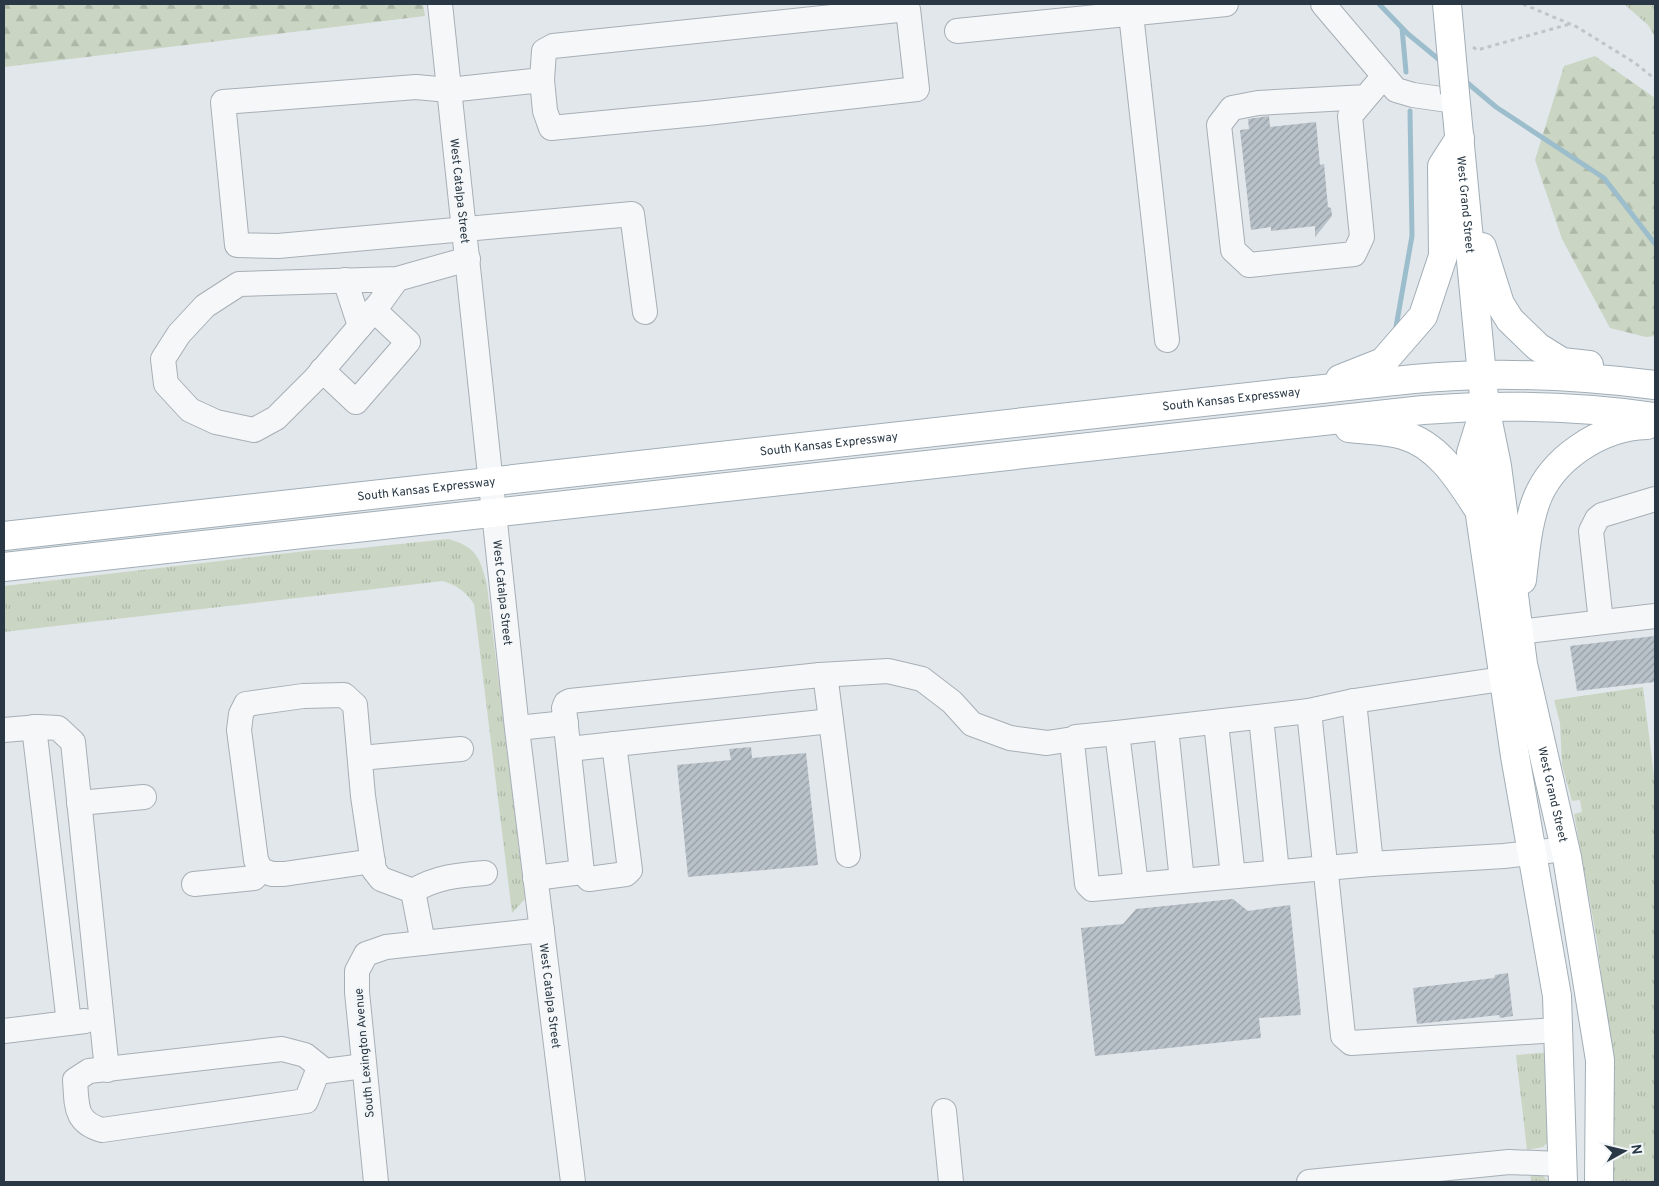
<svg xmlns="http://www.w3.org/2000/svg" width="1659" height="1186" viewBox="0 0 1659 1186" font-family="Overpass,sans-serif">
	<defs>
		<pattern id="grass-tufts" width="24" height="20" patternUnits="userSpaceOnUse" patternTransform="scale(1.25)"><rect width="24" height="20" fill="#cbd5c3"/><path d="M3 7l-1-3M5 7V3M7 7l1-3M15 17l-1-3M17 17v-4M19 17l1-3" fill="none" stroke="#aeb8a9"/></pattern>
		<pattern id="forest-firs" width="22" height="20" patternUnits="userSpaceOnUse" patternTransform="scale(1.25)"><rect width="22" height="20" fill="#cbd5c3"/><path d="M5 1l3.5 6h-7zM16 11l3.5 6h-7z" fill="#aeb8a9"/></pattern>
		<pattern id="building-hatch" width="6" height="6" patternUnits="userSpaceOnUse" patternTransform="scale(1.25)"><rect width="6" height="6" fill="#b9c1c9"/><path d="M-1 1l2-2M0 6l6-6M5 7l2-2" fill="none" stroke="#969ea5"/></pattern>
	</defs>
	<rect width="100%" height="100%" fill="#e2e7eb"/>
	<g fill="url(#grass-tufts)">
		<polygon points="1624,4 1655,4 1655,37 1648,25"/>
		<path d="M448,539C477,546 481,560 487,586L525,899L512,913L474,604C466,592 458,586 443,581L4,632V586L315,550L352,549Z"/>
		<polygon points="1643,687 1655,784 1655,1182 1606,1182 1610,1047 1597,941 1574,814 1582,812 1580,800 1572,801 1562,765 1560,723 1554,700"/>
		<polygon points="1553,1052 1552,1138 1543,1147 1527,1150 1516,1055"/>
		<polygon points="1530,1170 1541,1174 1549,1182 1531,1182"/>
	</g>
	<g fill="url(#forest-firs)">
		<polygon points="4,4 423,4 425,16 4,67"/>
		<polygon points="1595,56 1655,98 1655,336 1646,337 1610,328 1562,239 1535,160 1564,66"/>
	</g>
	<g fill="none" stroke-linecap="round" stroke-linejoin="round">
		<g stroke="#9cbdcc" stroke-width="5">
			<polyline points="1379,4 1408,34 1442,62"/>
			<polyline points="1402,28 1406,72"/>
			<polyline points="1464,80 1496,107 1604,178 1655,244"/>
			<polyline points="1396,327 1412,236 1410,111"/>
		</g>
	</g>
	<g fill="url(#building-hatch)">
		<polygon points="1269,116 1270,127 1316,122 1320,165 1324,164 1328,207 1331,208 1332,216 1315,237 1315,226 1271,231 1271,227 1251,230 1240,130 1249,129 1248,119"/>
		<polygon points="1655,636 1655,682 1577,691 1570,646"/>
		<polygon points="751,747 752,758 806,753 818,865 688,877 677,765 731,760 729,749"/>
		<polygon points="1233,899 1248,911 1290,905 1301,1015 1259,1018 1261,1038 1095,1056 1081,928 1123,924 1136,909"/>
		<polygon points="1508,973 1513,1016 1500,1018 1499,1015 1417,1024 1413,988 1494,978 1495,975"/>
	</g>
	<g fill="none" stroke-linecap="round" stroke-linejoin="round">
		<g stroke="#a7afb6" stroke-width="26">
			<g id="minor">
				<path id="s1" d="M440,4L517,729L573,1182"/>
				<polyline points="1323,4 1396,90 1413,95 1455,101"/>
				<polyline points="1131,14 1167,340"/>
				<polyline points="957,31 1226,4"/>
				<polyline points="542,80 545,111 551,128 707,113 917,89 908,9 553,46 544,51 542,80 449,90 416,87 223,102 237,245 278,246 632,214 645,312"/>
				<polyline points="1366,97 1258,103 1232,108 1219,125 1233,250 1249,265 1354,254 1362,237 1350,116 1383,77"/>
				<polyline points="397,279 239,284 205,306 179,334 163,359 166,384 190,410 216,422 254,430 276,418 315,379 379,304 397,279 468,259"/>
				<polyline points="345,280 360,326"/>
				<polyline points="322,370 356,402 408,342 374,310"/>
				<polyline points="1601,622 1591,531 1597,519 1602,515 1655,499"/>
				<polyline points="1519,632 1655,616"/>
				<polyline points="820,675 888,671 922,679 952,702 972,724 1010,738 1047,743 1073,739"/>
				<polyline points="1354,701 1371,864"/>
				<polyline points="1309,711 1343,1036 1351,1043 1558,1030"/>
				<polyline points="1261,717 1277,872"/>
				<polyline points="1216,723 1233,876"/>
				<polyline points="34,727 69,1023"/>
				<polyline points="517,728 566,723"/>
				<polyline points="1166,728 1182,881"/>
				<polyline points="4,730 39,727 58,728 73,742 107,1070"/>
				<polyline points="1117,733 1076,737 1072,742 1087,884 1092,889 1371,864 1504,856 1565,849"/>
				<polyline points="569,749 831,721"/>
				<polyline points="360,758 461,749"/>
				<polyline points="79,803 144,797"/>
				<polyline points="373,861 284,874 272,874 261,870 256,860 239,730 241,714 246,704 303,696 344,695 355,705 363,796 374,870 381,879 413,891 423,943"/>
				<polyline points="582,872 589,879 626,874 630,870 614,744"/>
				<polyline points="535,878 582,872 564,708 566,703 570,701 820,675 826,681 848,855"/>
				<polyline points="194,884 254,878 261,870"/>
				<polyline points="1136,885 1117,733 1309,711 1354,701 1522,676"/>
				<path d="M413,891C436,877 458,875 485,873"/>
				<polyline points="4,1031 85,1021"/>
				<path d="M319,1068L306,1101L102,1130C74,1122 77,1105 75,1080L89,1071L282,1049L305,1055L325,1071L364,1066"/>
				<polyline points="944,1111 951,1182"/>
				<polyline points="376,1182 357,992 357,971 366,954 386,947 542,930"/>
				<polyline points="1309,1182 1509,1162 1562,1164"/>
			</g>
		</g>
		<g stroke="#a1aeb7" stroke-width="30">
			<g id="major">
				<path id="s2" d="M1455,93L1485,407L1497,466L1523,664L1567,857L1600,1060L1599,1182"/>
				<polyline points="1482,247 1500,304 1510,320 1538,347 1562,362 1589,365"/>
				<polyline points="1340,379 1383,362 1423,316 1443,256 1442,166 1460,138"/>
				<polyline points="1485,408 1471,453 1515,756 1557,996 1563,1182"/>
				<path d="M1349,428C1366,430 1386,430 1403,435C1438,445 1458,478 1477,507"/>
				<path id="s3" d="M4,536L1293,392C1356,386 1420,376 1484,375C1541,374 1598,378 1655,385"/>
				<path d="M4,567L1423,410C1500,404 1578,406 1655,417"/>
				<path d="M1522,580C1525,554 1527,528 1535,504C1550,459 1601,426 1647,425"/>
			</g>
		</g>
		<g stroke="#c0c5ca" stroke-width="3" stroke-dasharray="4 4" stroke-linecap="butt">
			<polyline points="1523,4 1577,27 1635,63 1655,79"/>
			<polyline points="1473,47 1477,50 1570,24"/>
		</g>
		<use href="#minor" stroke="#f5f7f9" stroke-width="24"/>
		<use href="#major" stroke="#fff" stroke-width="28"/>
		<g stroke="#a1aeb7" stroke-width="30" stroke-linecap="butt">
			<polyline id="major-bridge" points="1447,4 1455,93"/>
		</g>
		<use href="#major-bridge" stroke="#fff" stroke-width="28"/>
	</g>
	<g text-anchor="middle" stroke-width="4.5" stroke-linejoin="round" paint-order="stroke">
		<g font-size="12" fill="#293844" stroke="#f2f6f8">
			<text dy="4" stroke="none"><textPath href="#s1" startOffset="188">West Catalpa Street</textPath></text>
			<text dy="4" stroke="none"><textPath href="#s2" startOffset="112">West Grand Street</textPath></text>
			<text dy="4" stroke="none"><textPath href="#s3" startOffset="1235">South Kansas Expressway</textPath></text>
			<text dy="4" stroke="none"><textPath href="#s3" startOffset="830">South Kansas Expressway</textPath></text>
			<text dy="4" stroke="none"><textPath href="#s3" startOffset="425">South Kansas Expressway</textPath></text>
			<text dy="4" stroke="none"><textPath href="#s1" startOffset="592">West Catalpa Street</textPath></text>
			<text dy="4" stroke="none"><textPath href="#s2" startOffset="709">West Grand Street</textPath></text>
			<text dy="4" stroke="none"><textPath href="#s1" startOffset="998">West Catalpa Street</textPath></text>
			<text transform="translate(364 1053) rotate(-95)" y="4">South Lexington Avenue</text>
		</g>
	</g>
	<rect width="1659" height="1186" fill="none" stroke="#293844" stroke-width="10"/>
	<g transform="translate(1624 1151) rotate(82)" stroke="#f2f6f8" stroke-width="4" paint-order="stroke">
	<path d="M0-4L9 19L0 12L-9 19Z" fill="#293844"/>
	<text y="-8" font-size="14" font-weight="bold" text-anchor="middle" fill="#293844">N</text>
	</g>
</svg>
